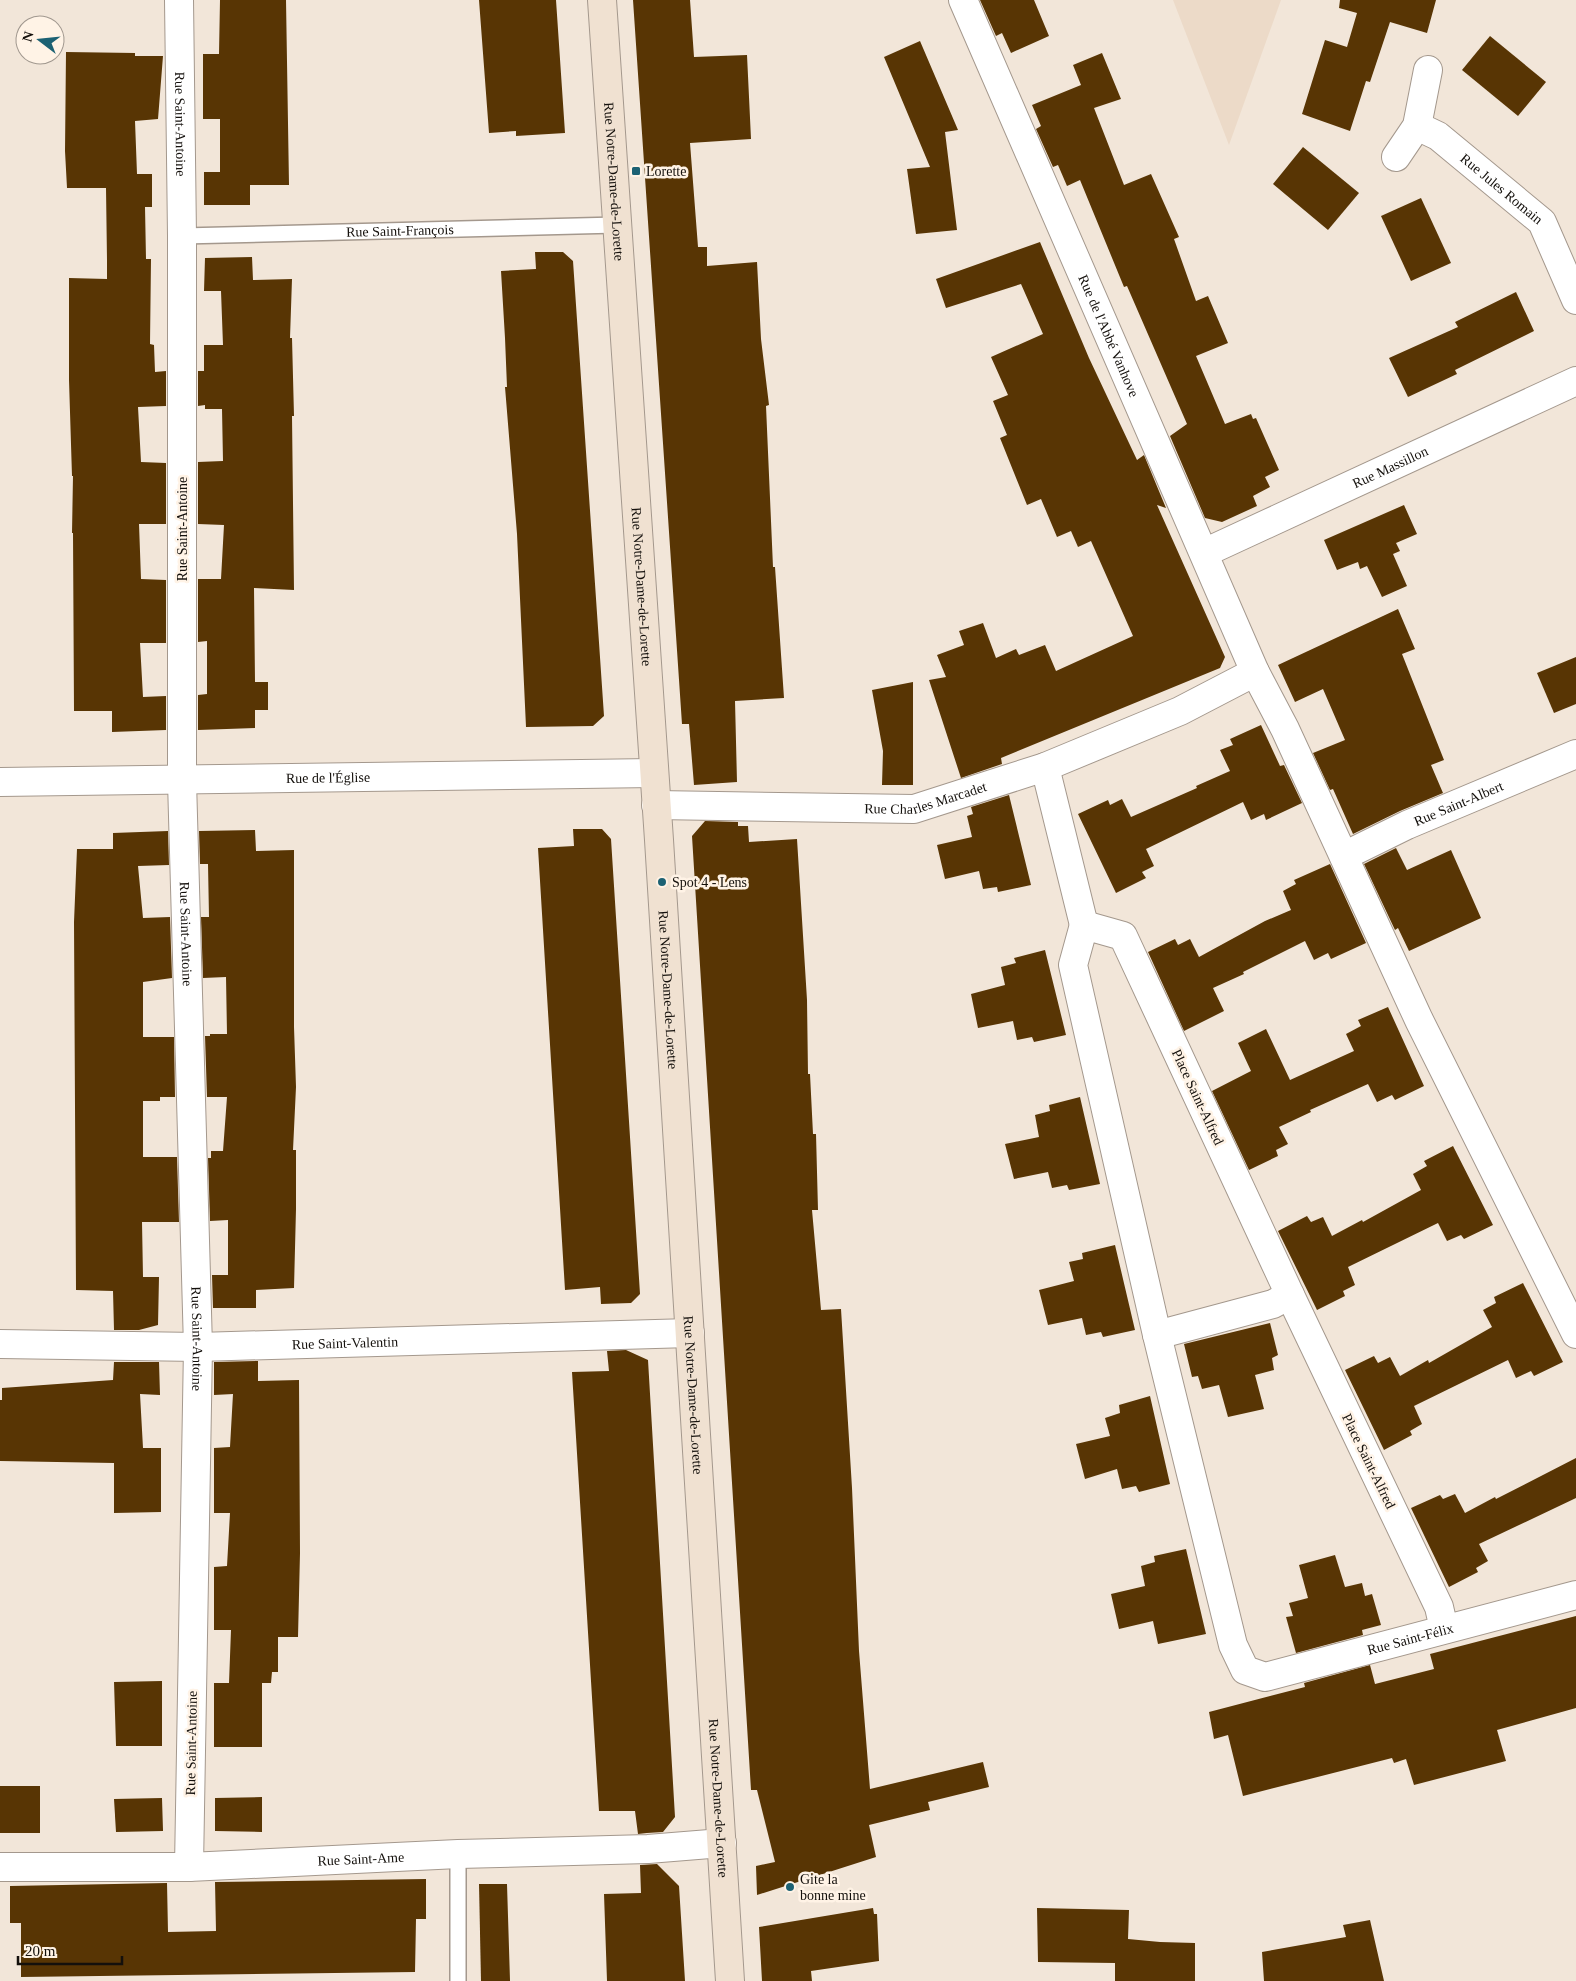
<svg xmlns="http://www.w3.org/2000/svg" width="1576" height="1981" viewBox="0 0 1576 1981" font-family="'Times New Roman',serif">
	<rect width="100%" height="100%" fill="#f2e6d9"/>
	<polygon fill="#ecdac8" points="1173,0 1281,0 1229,145"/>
	<g fill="#583504">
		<polygon points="220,0 286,0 289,185 250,185 250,205 204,205 204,172 220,172 220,119 203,119 203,54 219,54"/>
		<polygon points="479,0 556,0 565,133 516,136 516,131 489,133"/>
		<polygon points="633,0 690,0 694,57 747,55 751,139 690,143 698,247 707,247 707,266 757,262 761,339 769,405 766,406 773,567 775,567 784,698 735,701 737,782 694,785 689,724 682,724"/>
		<polygon points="980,0 1034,0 1049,36 1011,53 1002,33 996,36"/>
		<polygon points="1340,0 1436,0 1427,33 1390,22 1370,82 1366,81 1350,131 1302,114 1325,40 1347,47 1357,13 1339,8"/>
		<polygon points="1490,36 1546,82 1518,116 1462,70"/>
		<polygon points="920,41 958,130 945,132 957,230 916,234 907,169 930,167 884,57"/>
		<polygon points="66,52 135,53 135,56 163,56 158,119 135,121 137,174 152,174 152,207 145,207 146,259 151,259 150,344 154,345 155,372 166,371 166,406 138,407 141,462 166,463 166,524 139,524 141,579 166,580 166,643 140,643 143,697 166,696 166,730 112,732 112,711 74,711 73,533 72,533 73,476 72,476 69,380 69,278 107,279 107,260 106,188 67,188 65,151"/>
		<polygon points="1102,53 1121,99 1094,108 1124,185 1151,174 1179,237 1174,239 1196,301 1208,296 1228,343 1196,356 1225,424 1251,414 1253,419 1256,418 1279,470 1265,477 1270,487 1253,496 1257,506 1222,522 1205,518 1170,436 1187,424 1127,286 1124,287 1080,180 1067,186 1058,165 1053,167 1036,129 1041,126 1032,105 1081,85 1073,65"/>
		<polygon points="1303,147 1359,193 1328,230 1273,184"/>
		<polygon points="1421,198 1451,263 1411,281 1381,216"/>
		<polygon points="1040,242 1089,358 1137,460 1144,455 1166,508 1157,505 1225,657 1220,668 1001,758 1002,764 961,778 929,680 946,677 937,655 964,645 959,631 983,623 996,658 1016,649 1019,655 1045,645 1056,671 1133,636 1091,541 1078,547 1071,531 1057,537 1041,499 1027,505 1000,438 1007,435 993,401 1008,395 991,357 1043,334 1021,284 946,308 936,279"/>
		<polygon points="535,252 563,252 573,261 604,716 593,726 526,727 517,534 505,387 507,387 505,338 501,271 536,269"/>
		<polygon points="252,257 253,280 292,279 290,338 292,338 294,416 292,416 294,590 254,588 255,682 268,682 268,710 255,710 255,728 198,730 198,695 207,694 207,641 198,642 198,579 221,579 224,525 198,524 198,462 223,461 222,409 205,409 205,405 198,406 198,371 204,371 204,345 223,345 221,291 204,291 205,258"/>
		<polygon points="1516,292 1534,331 1455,370 1457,374 1408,397 1389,358 1458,327 1455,322"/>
		<polygon points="1404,505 1417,534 1396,543 1400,551 1393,554 1407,586 1382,597 1367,566 1360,569 1358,562 1337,570 1324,540"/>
		<polygon points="1398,609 1415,649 1402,654 1444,760 1431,765 1443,793 1400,811 1353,834 1333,789 1330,790 1313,753 1345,740 1323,689 1295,702 1278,665"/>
		<polygon points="1576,657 1576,704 1554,713 1537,673"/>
		<polygon points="913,682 913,785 882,785 883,751 872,690"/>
		<polygon points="1261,725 1280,766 1284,765 1302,803 1266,820 1264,814 1251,820 1243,802 1146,849 1154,866 1142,872 1146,878 1116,893 1078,814 1108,800 1110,805 1122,799 1131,817 1197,788 1196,786 1230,771 1220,750 1233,745 1230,739"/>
		<polygon points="1009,795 1031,885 998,892 997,887 983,889 979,871 945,879 937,845 972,837 967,816 973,814 971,807"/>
		<polygon points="705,821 738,822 738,826 748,826 749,842 797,839 807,1000 808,1074 810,1074 813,1134 816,1134 818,1210 812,1210 821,1310 841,1309 852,1488 859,1651 870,1789 983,1762 989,1787 928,1802 930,1810 869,1825 876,1857 757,1895 756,1866 775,1862 757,1790 751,1790 692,836"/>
		<polygon points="573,829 602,829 611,839 640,1294 631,1303 601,1304 600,1287 565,1290 538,848 574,846"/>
		<polygon points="255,830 256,851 294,850 294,1027 296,1087 293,1150 296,1150 296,1209 294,1288 256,1290 256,1308 213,1308 212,1275 228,1275 228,1220 210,1221 208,1158 211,1158 211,1151 223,1151 227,1097 207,1097 205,1036 210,1036 210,1034 227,1034 226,977 203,978 201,917 209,917 208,864 200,864 199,831"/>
		<polygon points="168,831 169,865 138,866 143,918 170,917 172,978 143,982 143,1037 174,1037 175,1097 160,1097 160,1101 143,1101 143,1157 177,1157 179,1222 142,1222 143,1277 159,1277 158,1325 139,1330 114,1330 113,1291 76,1290 74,922 77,849 113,849 113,833"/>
		<polygon points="1396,848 1407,870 1451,850 1481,918 1409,951 1398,928 1395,930 1364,864"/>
		<polygon points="1330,864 1366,943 1331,959 1328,953 1314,960 1305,941 1243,972 1244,974 1213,988 1224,1011 1184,1031 1148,952 1175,939 1178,945 1190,939 1199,957 1265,921 1291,910 1283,891 1296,884 1294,880"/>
		<polygon points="1045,950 1066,1035 1034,1042 1032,1037 1017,1040 1013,1021 978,1028 971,994 1005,985 1001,967 1016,963 1014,958"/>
		<polygon points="1388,1007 1424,1086 1395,1100 1392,1095 1377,1102 1368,1084 1310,1110 1311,1112 1279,1127 1288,1144 1276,1150 1278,1156 1249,1170 1212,1091 1251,1071 1238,1043 1266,1029 1290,1080 1354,1051 1346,1034 1361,1026 1358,1020"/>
		<polygon points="1080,1097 1100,1184 1069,1190 1067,1185 1052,1188 1048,1172 1014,1179 1005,1144 1039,1137 1035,1115 1050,1111 1049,1105"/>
		<polygon points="1453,1146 1493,1225 1464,1239 1461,1235 1447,1241 1438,1223 1348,1267 1355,1285 1343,1291 1345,1296 1317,1310 1278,1231 1307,1216 1311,1222 1323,1217 1332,1236 1362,1220 1363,1222 1421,1190 1413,1174 1427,1166 1424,1161"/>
		<polygon points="1115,1245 1135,1330 1103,1337 1101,1332 1086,1335 1082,1318 1048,1325 1039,1290 1074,1281 1069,1262 1083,1259 1082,1253"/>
		<polygon points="1523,1283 1563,1362 1534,1376 1531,1371 1516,1378 1508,1360 1414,1406 1422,1424 1410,1431 1412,1435 1384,1450 1345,1370 1374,1356 1378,1363 1390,1357 1400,1376 1428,1360 1429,1363 1492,1327 1483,1310 1496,1303 1494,1297"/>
		<polygon points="1270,1323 1278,1355 1272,1358 1274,1370 1255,1375 1264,1409 1228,1417 1219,1385 1202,1389 1198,1376 1192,1377 1184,1344"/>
		<polygon points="626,1350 648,1360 675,1817 663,1832 647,1833 638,1834 635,1811 599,1811 572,1372 609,1371 607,1351"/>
		<polygon points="258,1361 258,1381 299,1380 300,1553 298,1637 278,1637 278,1672 272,1672 271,1683 262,1683 262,1747 214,1747 214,1683 229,1683 231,1630 214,1630 214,1567 227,1566 230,1513 214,1513 214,1448 230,1447 233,1394 214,1395 214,1362"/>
		<polygon points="114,1362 159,1362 160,1395 140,1394 143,1448 161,1448 161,1512 114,1513 114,1463 0,1461 0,1400 2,1400 2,1388 113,1380"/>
		<polygon points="1150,1396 1170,1484 1139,1492 1136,1486 1122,1489 1117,1469 1085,1479 1076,1444 1110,1436 1105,1418 1120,1413 1119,1405"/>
		<polygon points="1576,1458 1576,1498 1479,1544 1488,1561 1476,1568 1478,1572 1449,1587 1411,1508 1440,1495 1443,1499 1455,1494 1465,1513 1495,1497 1496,1499"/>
		<polygon points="1186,1549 1206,1634 1158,1644 1153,1621 1119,1629 1111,1594 1145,1586 1141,1566 1155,1562 1154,1556"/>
		<polygon points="1335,1555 1345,1587 1362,1583 1365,1596 1372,1594 1381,1625 1362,1630 1363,1635 1296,1653 1286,1617 1293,1616 1289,1603 1308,1598 1299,1565"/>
		<polygon points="1576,1616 1576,1708 1497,1730 1506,1761 1414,1785 1406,1759 1394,1763 1392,1758 1243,1796 1228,1735 1214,1739 1209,1712 1305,1687 1304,1683 1370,1665 1375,1684 1434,1669 1430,1654"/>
		<polygon points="162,1681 162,1746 116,1746 114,1682"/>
		<rect x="0" y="1786" width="40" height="47"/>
		<polygon points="262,1797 262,1832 215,1831 215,1798"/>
		<polygon points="162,1798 163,1831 116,1832 114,1799"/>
		<polygon points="657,1864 679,1886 685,1981 607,1981 604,1894 641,1893 640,1865"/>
		<polygon points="426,1879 426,1919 416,1919 415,1972 21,1977 21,1923 10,1923 10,1886 167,1883 168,1932 216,1931 215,1882"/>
		<polygon points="479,1884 507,1884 510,1981 481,1981"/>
		<polygon points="873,1908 874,1914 877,1914 879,1961 811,1971 812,1981 762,1981 759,1927"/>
		<polygon points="1037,1908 1129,1910 1128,1939 1160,1942 1195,1943 1195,1981 1115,1981 1115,1963 1038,1962"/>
		<polygon points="1370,1920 1384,1981 1264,1981 1262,1952 1346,1937 1343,1925"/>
	</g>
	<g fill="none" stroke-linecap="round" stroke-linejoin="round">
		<g stroke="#a4988d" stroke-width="18">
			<g id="lane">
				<path id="s1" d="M182,236L617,225"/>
				<polyline points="458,1981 458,1854"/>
			</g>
		</g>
		<g stroke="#a4988d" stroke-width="30">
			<g id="street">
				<path id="s2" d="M179,0L182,236V781L198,1347L189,1867"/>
				<path id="s3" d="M963,0L1255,672L1285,729L1419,1020L1576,1334"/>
				<path id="s4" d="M1417,126L1438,136L1542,222L1576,300"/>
				<polyline points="1396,157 1417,126 1428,70"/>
				<path id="s5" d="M1204,553L1576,381"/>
				<polyline points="1045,767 1084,925"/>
				<path id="s6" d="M0,782L654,773"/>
				<path id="s7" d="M656,805L914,809L1045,767L1180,711L1255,672"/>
				<path id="s8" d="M1344,856L1407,825L1576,754"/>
				<polyline points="1157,1335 1273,1304 1290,1295"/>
				<path id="s9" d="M0,1344L198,1347L690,1333"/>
				<path id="s10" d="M1444,1629L1439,1607L1290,1295L1123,936L1084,925L1073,965L1157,1335L1233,1645L1245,1670L1265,1677L1576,1595"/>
				<path id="s11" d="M0,1867H189L458,1854L648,1849L722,1843"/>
			</g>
		</g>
		<g stroke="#a4988d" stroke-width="30">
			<g id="secondary">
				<path id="s12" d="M602,0L659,840L730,1981"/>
			</g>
		</g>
		<use href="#lane" stroke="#fff" stroke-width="15"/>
		<use href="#street" stroke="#fff" stroke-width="28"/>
		<use href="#secondary" stroke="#f0e1d1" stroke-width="28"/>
	</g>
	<g fill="#1c6173" stroke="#fff3e6" stroke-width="2">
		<rect x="631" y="166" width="10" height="10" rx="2.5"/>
		<circle cx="662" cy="882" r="5"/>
		<circle cx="790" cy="1887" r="5"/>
	</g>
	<g text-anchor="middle" stroke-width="5" stroke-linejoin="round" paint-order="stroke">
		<g font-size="14" fill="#14100c" stroke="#fff3e6">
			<text dy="5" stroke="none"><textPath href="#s2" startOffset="124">Rue Saint-Antoine</textPath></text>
			<text dy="5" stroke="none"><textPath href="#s12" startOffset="182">Rue Notre-Dame-de-Lorette</textPath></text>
			<text dy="5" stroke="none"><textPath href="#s4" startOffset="106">Rue Jules Romain</textPath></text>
			<text dy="5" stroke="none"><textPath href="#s1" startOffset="218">Rue Saint-François</textPath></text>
			<text dy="5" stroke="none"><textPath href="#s3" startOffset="366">Rue de l'Abbé Vanhove</textPath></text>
			<text dy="5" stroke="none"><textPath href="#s5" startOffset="205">Rue Massillon</textPath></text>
			<text transform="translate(182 529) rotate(-90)" y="5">Rue Saint-Antoine</text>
			<text dy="5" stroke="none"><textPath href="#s12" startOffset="588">Rue Notre-Dame-de-Lorette</textPath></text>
			<text dy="5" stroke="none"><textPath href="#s6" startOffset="328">Rue de l'Église</textPath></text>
			<text dy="5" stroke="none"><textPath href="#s7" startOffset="271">Rue Charles Marcadet</textPath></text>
			<text dy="5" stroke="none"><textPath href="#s8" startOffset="126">Rue Saint-Albert</textPath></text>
			<text dy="5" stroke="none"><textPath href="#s2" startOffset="934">Rue Saint-Antoine</textPath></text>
			<text dy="5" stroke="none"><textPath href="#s12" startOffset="992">Rue Notre-Dame-de-Lorette</textPath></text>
			<text transform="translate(1198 1097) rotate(65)" y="5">Place Saint-Alfred</text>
			<text dy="5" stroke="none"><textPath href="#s2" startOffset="1339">Rue Saint-Antoine</textPath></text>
			<text dy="5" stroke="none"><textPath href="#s9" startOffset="345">Rue Saint-Valentin</textPath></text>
			<text dy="5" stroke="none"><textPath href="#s12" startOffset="1398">Rue Notre-Dame-de-Lorette</textPath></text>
			<text transform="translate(1369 1461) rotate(64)" y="5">Place Saint-Alfred</text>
			<text dy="5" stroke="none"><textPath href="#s10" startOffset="1744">Rue Saint-Félix</textPath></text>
			<text transform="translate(191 1743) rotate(-89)" y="5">Rue Saint-Antoine</text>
			<text dy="5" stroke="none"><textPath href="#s12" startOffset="1802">Rue Notre-Dame-de-Lorette</textPath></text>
			<text dy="5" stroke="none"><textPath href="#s11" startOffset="361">Rue Saint-Ame</textPath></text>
		</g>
		<g font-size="14" fill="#14100c" stroke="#fff3e6" text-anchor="start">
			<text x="646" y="176">Lorette</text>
			<text x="672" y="887">Spot 4 - Lens</text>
			<text x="800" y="1884">Gite la<tspan x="800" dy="16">bonne mine</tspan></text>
		</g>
	</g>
	<g transform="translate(40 40) rotate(286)"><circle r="24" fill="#fff3e6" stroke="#a1988f"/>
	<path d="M0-4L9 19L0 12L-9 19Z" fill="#1c6173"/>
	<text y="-8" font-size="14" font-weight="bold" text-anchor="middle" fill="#14100c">N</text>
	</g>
	<path d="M18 1956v8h104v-8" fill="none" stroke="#14100c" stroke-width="2.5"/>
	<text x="25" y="1956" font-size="15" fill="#14100c" stroke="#fff3e6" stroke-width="4" paint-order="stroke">20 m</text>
</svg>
